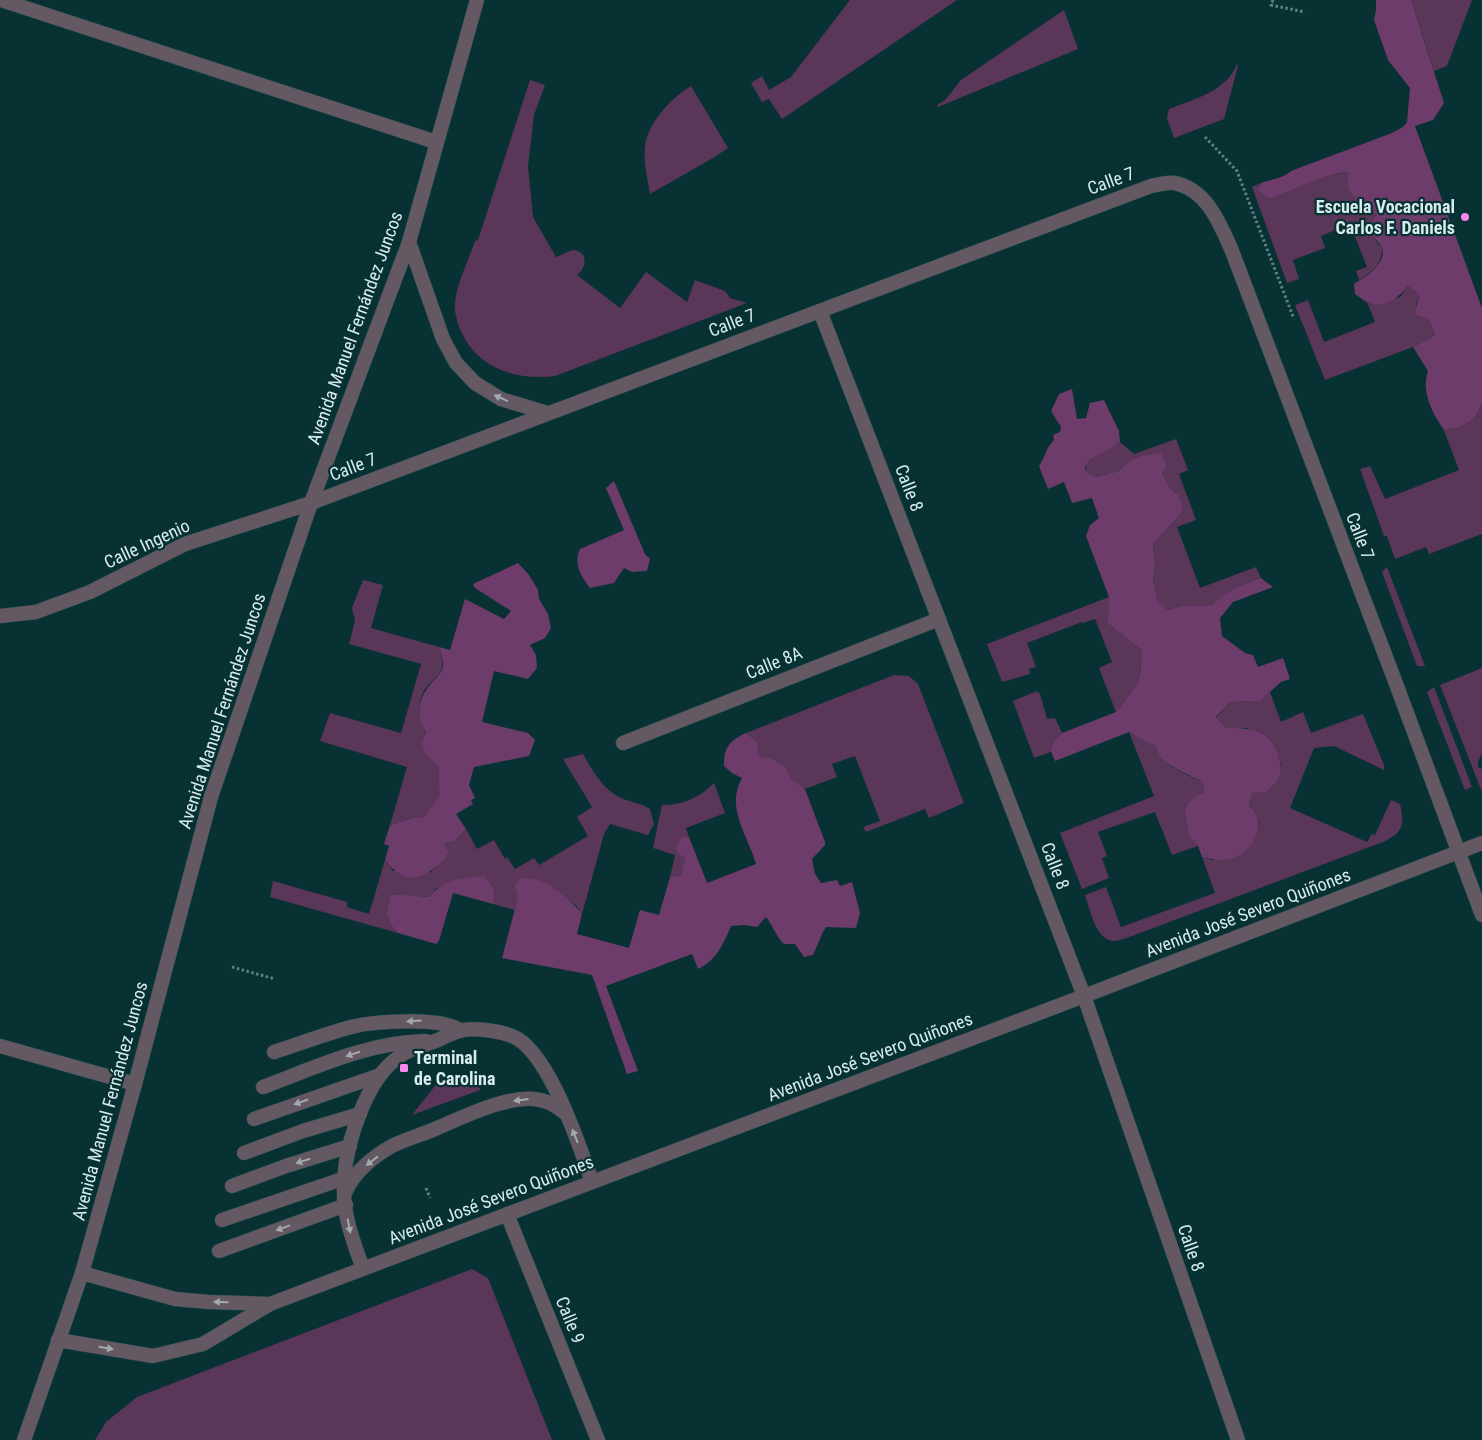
<svg xmlns="http://www.w3.org/2000/svg" width="1482" height="1440" viewBox="0 0 1482 1440" font-family="'Roboto Condensed',sans-serif">
	<rect width="100%" height="100%" fill="#083133"/>
	<g fill="#5a3658">
		<polygon points="850,0 957,0 782,119 769,99 762,102 751,83 762,76 769,90 791,77"/>
		<polygon points="1411,0 1472,0 1447,66 1434,71"/>
		<polygon points="1064,10 1078,49 938,107 937,105 945,100 961,80"/>
		<path d="M1237,64L1238,66L1224,119L1174,138L1167,118L1169,109C1194,99 1226,92 1237,64Z"/>
		<path d="M530,80L545,85L534,115L528,166L533,217L556,257C562,256 569,249 575,250C589,253 586,269 577,275L620,308L646,272L687,302L695,280L725,291L730,298L747,303L555,376C516,381 476,368 460,329C457,321 454,312 455,303C456,285 469,259 475,241L478,240Z"/>
		<path d="M691,86L728,148L713,158L650,194C648,180 643,162 645,147C647,124 671,98 691,86Z"/>
		<path d="M1349,172L1357,200L1376,215L1371,224L1376,241L1382,248C1382,266 1373,270 1359,280L1356,271L1367,267L1350,224L1321,236L1325,248L1293,260L1299,279L1287,283L1252,187L1261,183L1259,187L1313,180L1323,176Z"/>
		<polygon points="1408,286 1419,295 1416,305 1429,319 1435,335 1413,347 1325,380 1295,305 1308,300 1324,342 1375,322 1367,302 1371,304 1400,297"/>
		<path d="M1482,403V534L1429,554L1426,547L1395,559L1387,536H1384L1360,469L1370,466L1385,499L1459,470L1444,430C1462,429 1476,422 1482,403Z"/>
		<path d="M1176,439L1188,470L1179,474L1196,520L1177,527L1200,588L1256,567L1261,578C1241,585 1226,592 1211,606H1181L1168,610L1158,601L1153,580L1155,564L1153,544L1178,517L1179,495L1170,489L1162,473L1167,466L1129,462L1118,471L1097,477L1086,472C1084,457 1109,448 1120,442L1134,454Z"/>
		<polygon points="1387,567 1425,666 1417,666 1382,572"/>
		<path d="M363,580L383,585L371,628L439,647C450,682 430,672 421,698C417,709 422,722 425,732C428,739 426,748 427,756L438,766L441,796L423,818H413L390,825L407,767L320,741L330,713L401,733L421,664L349,644L355,621L352,608Z"/>
		<path d="M1109,597V612L1106,622C1118,632 1131,640 1142,651L1140,675L1136,686L1116,712L1099,668L1112,662L1095,619L1083,623L1082,622L1027,643L1036,667L1029,669L1030,674L1002,682L987,644Z"/>
		<polygon points="1482,668 1482,753 1478,762 1478,767 1482,769 1482,792 1440,685"/>
		<polygon points="894,675 909,676 918,684 964,803 929,818 925,809 866,832 863,827 880,821 855,756 832,764 837,777 805,789 792,779 785,767 772,758 763,758 759,754 757,741 746,733"/>
		<polygon points="1434,687 1472,787 1465,790 1427,692"/>
		<polygon points="1037,691 1040,694 1047,719 1055,718 1062,733 1055,740 1050,749 1051,752 1034,758 1013,701"/>
		<path d="M1270,692L1281,722L1303,712L1311,733L1363,714L1384,765V770L1334,746L1314,748L1290,808L1367,842L1372,834L1375,835L1391,800L1400,804C1405,825 1403,833 1383,842L1132,936C1126,938 1119,941 1113,941C1095,939 1090,909 1085,895L1106,887L1121,927L1215,893L1202,857L1213,860L1259,826C1258,817 1256,811 1249,806L1252,793L1281,764L1278,756L1247,728H1226L1216,718L1229,703L1245,701H1259Z"/>
		<path d="M1129,732L1142,740L1155,746C1157,749 1158,754 1160,757C1166,764 1193,779 1202,781L1204,793L1197,795L1189,802L1184,811L1189,836L1198,846L1172,855L1155,812L1098,832L1107,856L1102,858L1109,878L1082,889L1060,833L1154,796Z"/>
		<path d="M583,754C592,770 603,790 621,798C630,802 641,803 650,809L654,824L648,835L610,824L604,834L582,914L576,905L564,897H519L515,910L493,904V889L437,888L429,897L391,894V925L398,933L270,897L273,881L347,902V907L369,914L385,860L393,871L431,872L449,853L444,843L454,842L466,829L477,849L494,840L505,859L507,857L515,869L534,858L539,865L588,836L577,817L592,807L563,759Z"/>
		<path d="M714,783L725,813L686,828L689,837H682L685,858L681,875L670,877L675,855L653,848L662,805C682,805 700,798 714,783Z"/>
		<polygon points="445,1076 449,1076 480,1088 480,1090 412,1115 442,1077"/>
		<polygon points="472,1269 488,1278 552,1440 95,1440 106,1422 137,1397"/>
	</g>
	<g fill="#6d3c6a">
		<path d="M1376,0H1411L1444,103L1433,120L1415,126L1482,308V403C1476,422 1462,429 1444,430C1432,413 1421,392 1428,371L1413,347L1435,335L1429,319L1415,315L1419,295L1408,286C1399,297 1385,309 1369,303C1364,301 1360,297 1355,294L1354,284C1365,277 1387,264 1382,248C1380,243 1373,237 1370,232L1371,224L1376,215C1362,202 1342,195 1349,172C1320,174 1297,190 1269,198L1258,191L1261,183C1272,179 1282,179 1291,171L1392,133L1403,127L1407,122L1410,88L1388,60L1374,20L1376,10Z"/>
		<path d="M1072,389L1077,419L1086,418L1090,403L1104,400L1119,431L1120,442L1090,460L1085,467L1086,472L1097,477L1118,471L1129,462L1142,456L1161,453L1167,466L1162,473L1170,489L1179,495L1183,509L1178,517L1153,544L1155,564L1153,580L1158,601L1168,610L1181,606H1211C1227,591 1240,585 1261,578L1273,587L1233,602L1220,618L1222,636L1245,653L1253,655L1258,667L1283,658L1290,679L1281,682L1260,701H1245L1229,703L1216,717L1226,728C1239,728 1253,728 1264,735C1276,743 1284,764 1279,777C1277,782 1270,788 1266,792L1252,793L1249,806C1270,822 1252,855 1229,859C1220,861 1211,859 1202,857L1198,846L1189,836L1184,811L1189,802L1197,795L1204,793L1202,781C1193,778 1166,764 1160,757C1158,754 1157,749 1155,746L1142,740L1129,732L1055,761L1050,749L1055,740L1062,733L1116,712L1136,686L1140,675L1142,651C1131,640 1118,632 1106,622L1109,612V597L1086,536L1090,525L1099,518L1092,498L1072,503L1064,482L1048,489L1039,466C1045,457 1046,448 1054,440L1053,435L1060,432L1061,427L1051,411L1059,394Z"/>
		<path d="M614,481L645,554L650,559L647,571L632,572L624,568L614,583L590,588C581,576 573,563 580,549L624,530L606,488Z"/>
		<path d="M518,563L529,575L538,590L539,599L548,614L551,628L545,638L530,645L536,655L537,668L528,679L494,671L482,722L528,733L535,740L529,756L474,767L469,785L475,798L471,800L473,804L456,814L466,829L454,842L444,843L449,853C431,877 406,889 385,860L389,846L384,844L390,825L413,818H423L440,796L438,766L427,756L422,744L426,733C416,713 417,700 432,682C435,679 440,674 442,670C445,663 441,654 439,647L450,650L465,599L504,619L511,611L475,588L473,584Z"/>
		<path d="M746,733L757,741L759,754L763,758H772L785,767L792,779L805,789L825,842V845L812,859L815,874L821,883L837,880L840,886L852,882L860,913L856,928L826,927C820,936 818,945 813,955L804,957L795,944H784C776,936 773,926 766,917L757,927L744,925L731,926C724,943 716,961 698,969L692,954L606,986L638,1071L627,1074L592,975L502,958L518,897L515,886L521,878C526,878 532,878 537,880C550,883 574,902 582,914L577,934L629,948L640,910L659,915L670,877L681,875L685,858L678,853L676,846L682,837H689L707,883L756,864C748,835 725,808 742,778L732,773L724,766C723,748 730,740 746,733Z"/>
		<path d="M484,876L494,889L493,904L453,893L439,941L436,944L398,933L391,925L387,913L391,894L429,897C445,879 461,878 484,876Z"/>
	</g>
	<g fill="none" stroke-linecap="round" stroke-linejoin="round">
		<g stroke="#294f51" stroke-width="15">
			<g id="service">
				<polyline points="1,0 436,142"/>
				<path d="M274,1052C299,1044 325,1034 351,1027C375,1021 440,1017 460,1030"/>
				<path d="M263,1087C316,1067 369,1042 426,1041"/>
				<polyline points="254,1119 380,1075"/>
				<polyline points="244,1153 303,1131 360,1114"/>
				<polyline points="232,1186 286,1166 350,1146"/>
				<path d="M346,1191C354,1172 374,1156 392,1146C406,1139 421,1135 435,1129C464,1117 502,1097 534,1099C546,1100 557,1106 565,1113"/>
				<polyline points="222,1220 345,1178"/>
				<polyline points="219,1251 346,1205"/>
				<path d="M363,1269C354,1243 343,1216 344,1188C344,1148 365,1079 400,1056C411,1048 426,1045 438,1040C445,1037 452,1033 459,1031C474,1027 505,1031 518,1039C551,1060 579,1144 592,1182"/>
			</g>
		</g>
		<g stroke="#294f51" stroke-width="15">
			<g id="minor">
				<polyline points="409,242 443,339 456,363 475,383 501,399 547,413"/>
				<polyline points="820,311 1084,996 1238,1440"/>
				<path d="M0,616L36,612L90,592L185,544L311,503L1151,186C1158,185 1167,182 1174,183C1207,189 1220,224 1232,251L1398,689L1482,915"/>
				<polyline points="623,743 939,619"/>
				<polyline points="0,1046 135,1084"/>
				<polyline points="507,1214 598,1440"/>
			</g>
		</g>
		<g stroke="#294f51" stroke-width="15">
			<g id="tertiary">
				<polyline points="82,1273 175,1299 209,1302 269,1304"/>
				<polyline points="58,1340 153,1356 203,1344 270,1304 1084,996 1482,843"/>
				<polyline points="24,1440 82,1273 135,1084 211,797 311,503 409,242 477,0"/>
			</g>
		</g>
		<g stroke="#608182" stroke-width="3" stroke-dasharray="2.5 2.5" stroke-linecap="butt">
			<polyline points="1273,0 1271,5 1305,12"/>
			<polyline points="1205,137 1237,171 1294,319"/>
			<polyline points="232,967 275,979"/>
			<polyline points="426,1188 430,1198"/>
		</g>
		<use href="#service" stroke="#645963" stroke-width="14"/>
		<use href="#minor" stroke="#645963" stroke-width="14"/>
		<use href="#tertiary" stroke="#645963" stroke-width="14"/>
	</g>
	<defs><path id="oneway-solid" d="M-6-.8H1V-3.2L6.5 0L1 3.2V.8H-6Z" transform="scale(1.25)"/></defs>
	<g fill="#a3aaae">
		<use href="#oneway-solid" transform="translate(501 398) rotate(-156)"/>
		<use href="#oneway-solid" transform="translate(414 1021) rotate(177)"/>
		<use href="#oneway-solid" transform="translate(353 1054) rotate(163)"/>
		<use href="#oneway-solid" transform="translate(521 1100) rotate(173)"/>
		<use href="#oneway-solid" transform="translate(301 1102) rotate(161)"/>
		<use href="#oneway-solid" transform="translate(575 1136) rotate(-112)"/>
		<use href="#oneway-solid" transform="translate(303 1161) rotate(163)"/>
		<use href="#oneway-solid" transform="translate(372 1161) rotate(142)"/>
		<use href="#oneway-solid" transform="translate(349 1226) rotate(79)"/>
		<use href="#oneway-solid" transform="translate(283 1228) rotate(160)"/>
		<use href="#oneway-solid" transform="translate(221 1302) rotate(-178)"/>
		<use href="#oneway-solid" transform="translate(106 1348) rotate(10)"/>
	</g>
	<g fill="#f589ef" stroke="#083133" stroke-width="2">
		<circle cx="1465" cy="217" r="5"/>
		<rect x="399" y="1063" width="10" height="10" rx="2.5"/>
	</g>
	<g text-anchor="middle" stroke-width="4.5" stroke-linejoin="round" paint-order="stroke">
		<g font-size="18" fill="#d7ecec" stroke="#083133">
			<text transform="translate(1111 181) rotate(-20)" y="6">Calle 7</text>
			<text transform="translate(732 323) rotate(-21)" y="6">Calle 7</text>
			<text transform="translate(355 328) rotate(-70)" y="6">Avenida Manuel Fernández Juncos</text>
			<text transform="translate(353 467) rotate(-21)" y="6">Calle 7</text>
			<text transform="translate(909 488) rotate(69)" y="6">Calle 8</text>
			<text transform="translate(1360 536) rotate(69)" y="6">Calle 7</text>
			<text transform="translate(147 544) rotate(-25)" y="6">Calle Ingenio</text>
			<text transform="translate(774 663) rotate(-22)" y="6">Calle 8A</text>
			<text transform="translate(222 711) rotate(-72)" y="6">Avenida Manuel Fernández Juncos</text>
			<text transform="translate(1055 866) rotate(69)" y="6">Calle 8</text>
			<text transform="translate(1248 913) rotate(-21)" y="6">Avenida José Severo Quiñones</text>
			<text transform="translate(870 1057) rotate(-21)" y="6">Avenida José Severo Quiñones</text>
			<text transform="translate(110 1101) rotate(-75)" y="6">Avenida Manuel Fernández Juncos</text>
			<text transform="translate(491 1200) rotate(-21)" y="6">Avenida José Severo Quiñones</text>
			<text transform="translate(1191 1248) rotate(71)" y="6">Calle 8</text>
			<text transform="translate(570 1320) rotate(68)" y="6">Calle 9</text>
		</g>
		<g font-size="18" font-weight="bold" fill="#d7ecec" stroke="#083133" text-anchor="end">
			<text x="1455" y="213">Escuela Vocacional<tspan x="1455" dy="21">Carlos F. Daniels</tspan></text>
			<text x="414" y="1064" text-anchor="start">Terminal<tspan x="414" dy="21">de Carolina</tspan></text>
		</g>
	</g>
</svg>
